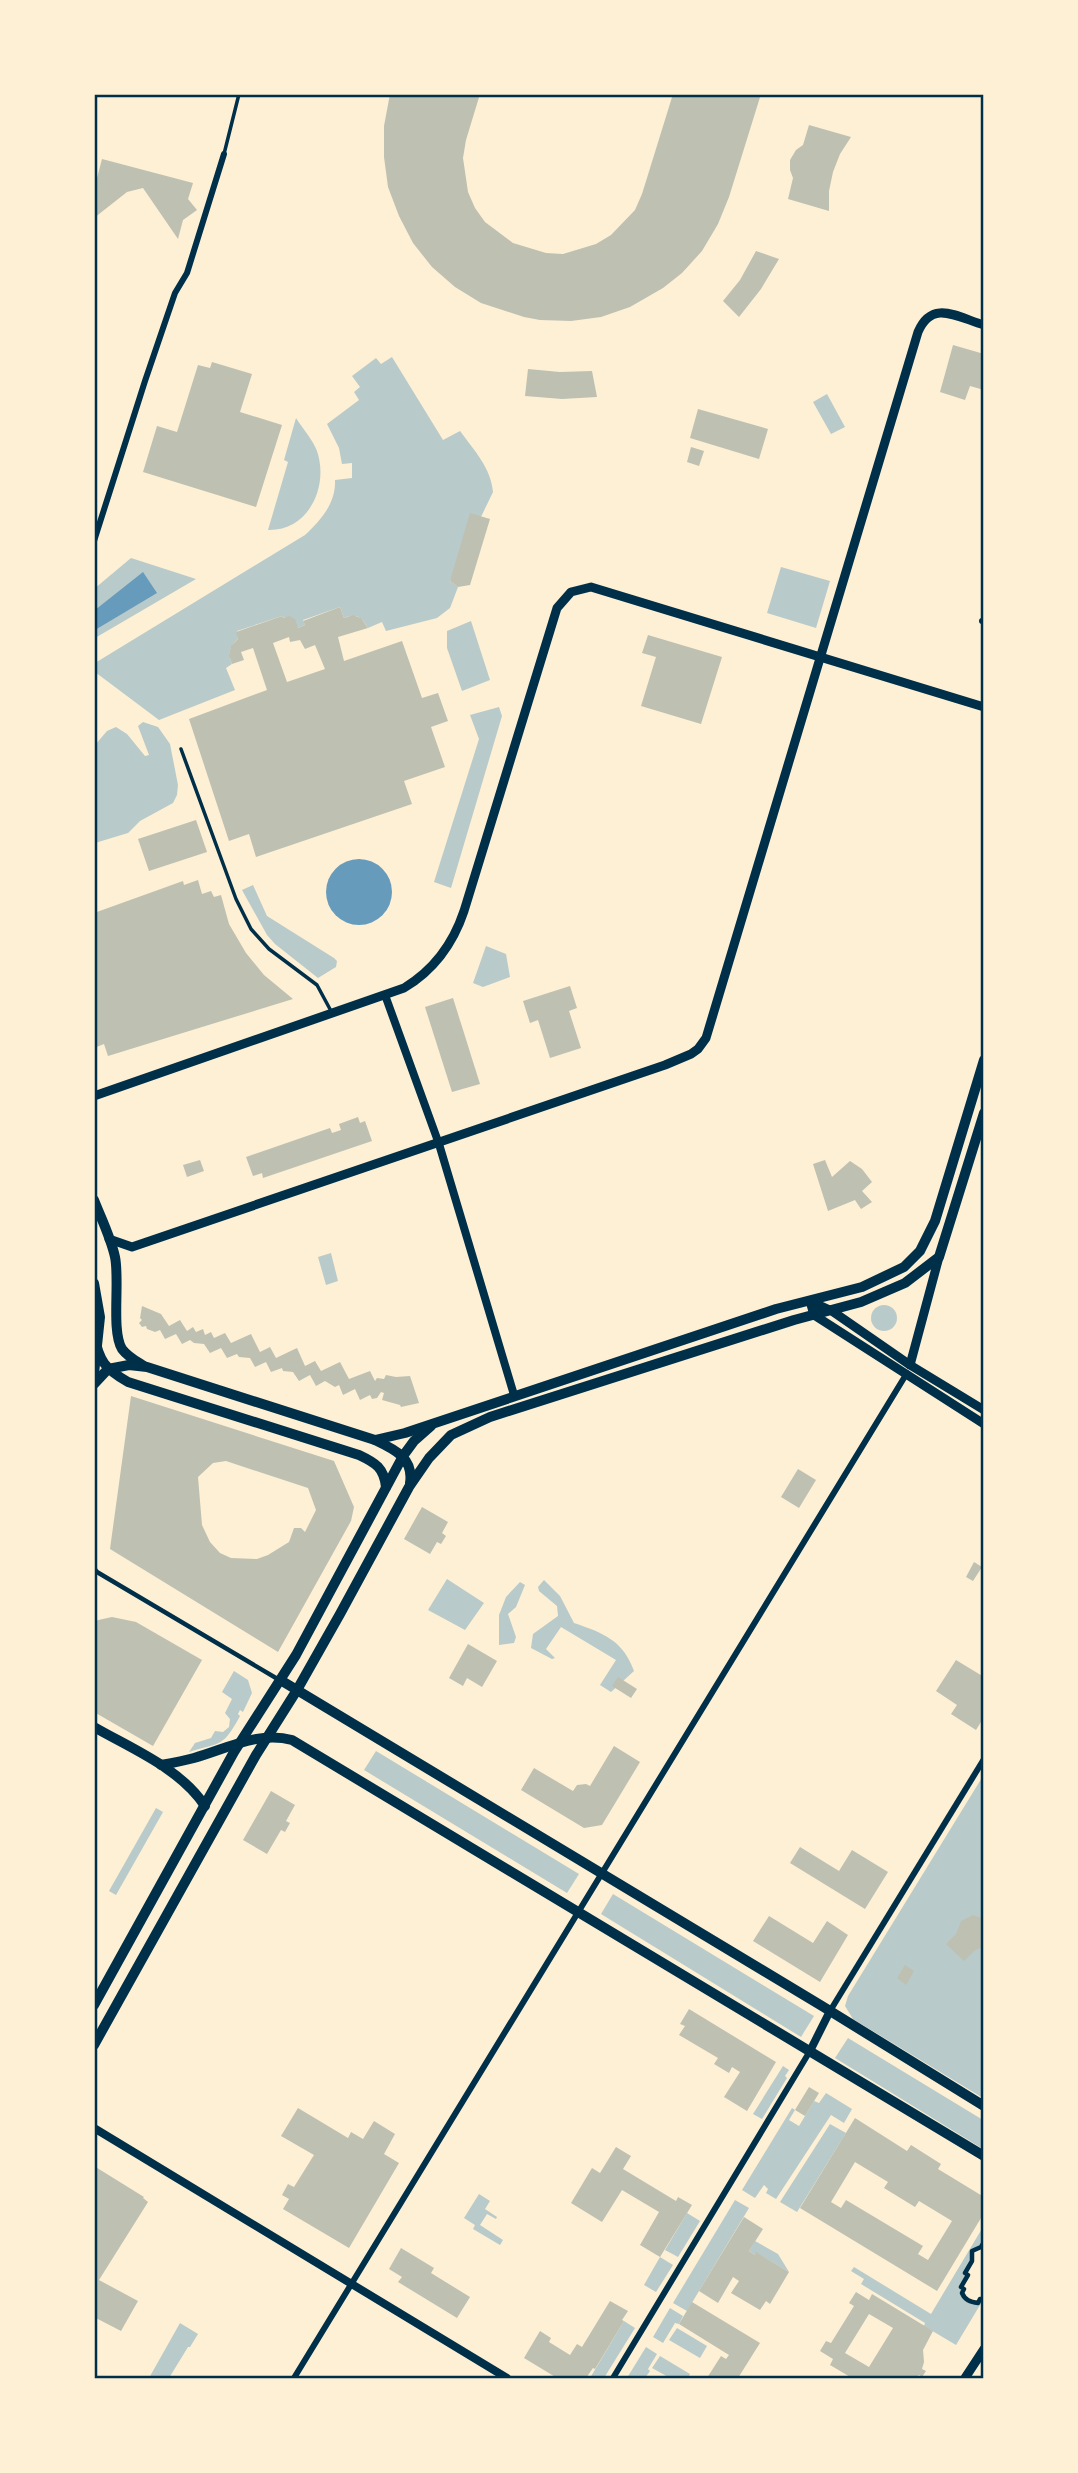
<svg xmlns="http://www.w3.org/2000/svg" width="1078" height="2473" viewBox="0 0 1078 2473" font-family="'DejaVu Sans',sans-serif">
	<rect width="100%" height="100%" fill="#fdf0d5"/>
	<g fill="#b9caca">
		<path d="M392,357L443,440L460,431C474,450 491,468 493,492L450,581L458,587L450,608L437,618L386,631L382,622L368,628C361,617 357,613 344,618L340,607L303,620L305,625L298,628L282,616L237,631L238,639C229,647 228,653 232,664L226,668L235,690L159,720L95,672V663L305,535C321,520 336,503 335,480L352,478V463L342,464L339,448L327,424L359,400L354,392L360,387L352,376L376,358L381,364Z"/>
		<polygon points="827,394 845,427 831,434 813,402"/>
		<path d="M296,418C303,429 313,440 317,451C329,486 309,531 268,530L288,462L284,460Z"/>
		<polygon points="131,558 196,579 95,638 94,589"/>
		<polygon points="781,567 830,581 816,628 767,613"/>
		<polygon points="471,621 490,680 462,691 447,648 447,631"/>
		<polygon points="499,707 502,716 451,888 434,882 479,739 470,715"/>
		<polygon points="143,722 158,727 170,744 178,785 177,795 173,803 140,821 128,833 95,843 95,745 107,731 116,727 127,734 145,756 149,755 138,726"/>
		<polygon points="253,885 267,916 334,958 337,961 336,967 318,978 275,944 267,935 242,890"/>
		<polygon points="486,946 506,954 510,977 483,987 473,983"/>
		<polygon points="331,1253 338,1281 326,1285 318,1257"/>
		<circle cx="884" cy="1318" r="13"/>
		<polygon points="447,1579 484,1603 465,1630 428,1610"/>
		<path d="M544,1580L560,1596L574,1623C603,1633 623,1640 634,1671L611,1692L600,1685L616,1660L561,1627L546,1649L555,1658L552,1659L531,1648L533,1634L558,1616L557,1606L539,1591L538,1587Z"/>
		<polygon points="520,1582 525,1585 516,1607 508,1614 516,1637 514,1643 499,1645 499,1615 506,1597"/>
		<path d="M234,1671L248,1680L252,1693L243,1712L240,1710L238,1714L240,1716C223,1747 222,1742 189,1752L195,1743L211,1738L215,1731L223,1732L229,1727L230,1719L225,1713L232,1699L222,1692Z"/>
		<polygon points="376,1751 579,1874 567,1893 364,1770"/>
		<polygon points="983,1776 983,2098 853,2019 845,2006 848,1996"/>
		<polygon points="156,1808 163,1812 116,1895 109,1891"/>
		<polygon points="613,1894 814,2016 801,2037 601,1914"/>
		<polygon points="848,2038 983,2120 983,2149 835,2058"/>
		<polygon points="783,2066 789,2070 785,2076 787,2078 762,2119 753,2114"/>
		<polygon points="826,2093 852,2109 844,2123 831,2115 776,2199 766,2193 768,2189 764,2185 755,2198 742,2190 792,2108 795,2110 789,2120 799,2126 814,2101 819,2103"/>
		<polygon points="830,2124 846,2133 797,2212 780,2202"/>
		<polygon points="479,2194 490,2201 485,2209 497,2217 496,2219 487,2214 480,2225 503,2240 500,2245 473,2229 475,2225 464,2218"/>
		<polygon points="735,2200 749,2208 687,2311 673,2303"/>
		<polygon points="687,2213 700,2221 678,2257 665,2250"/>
		<path d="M983,2227C983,2237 985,2245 975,2249L965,2273L968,2275C960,2288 960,2291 971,2302L983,2300L956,2345L924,2326L925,2323L861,2284L864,2279L851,2271L854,2267L931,2314Z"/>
		<polygon points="755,2241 778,2254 789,2272 757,2253 755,2255 749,2251"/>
		<polygon points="660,2257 673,2265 656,2292 644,2285"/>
		<polygon points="670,2308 683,2316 679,2324 675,2323 663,2343 653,2337"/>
		<polygon points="624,2321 635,2328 604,2378 590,2378"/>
		<polygon points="180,2323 198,2334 190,2347 188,2347 169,2378 149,2378"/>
		<polygon points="677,2328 707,2346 700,2358 669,2340"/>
		<polygon points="646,2347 657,2354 648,2369 650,2371 645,2378 627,2378"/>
		<polygon points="660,2356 690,2374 688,2378 670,2378 652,2368"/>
	</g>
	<g fill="#669bbc">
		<polygon points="143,572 157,593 95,630 95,610"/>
		<circle cx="359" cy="892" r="33"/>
	</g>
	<g fill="#bec0b2" fill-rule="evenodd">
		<polygon points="390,94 480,94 466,140 463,158 468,192 475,208 485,222 513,243 546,253 563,254 596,244 611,235 635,210 642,194 673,94 761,94 729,197 718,224 702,251 682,273 663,288 630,307 601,317 571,321 540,320 524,317 481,303 455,287 432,267 413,243 399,216 388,187 384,157 384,126"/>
		<polygon points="809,125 851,137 840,154 833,172 829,191 829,211 788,199 793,178 790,170 790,160 796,150 803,145"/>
		<polygon points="102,159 193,183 188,199 197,210 183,220 178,239 143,188 127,192 94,218 94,177 97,178"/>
		<polygon points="756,251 779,259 761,289 739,317 723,301 740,280"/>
		<polygon points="953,345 984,354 984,390 970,386 965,400 940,392"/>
		<polygon points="212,362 252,374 240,412 282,425 256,507 143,472 157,426 177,432 198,365 210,368"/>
		<polygon points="528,369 560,372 592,371 597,397 562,399 525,396"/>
		<polygon points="698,409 768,429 759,459 690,438"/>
		<polygon points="691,447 704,451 699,466 687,462"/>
		<polygon points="470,513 490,519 470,585 458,587 450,581"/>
		<path d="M340,607L344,618L353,615L361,618L368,628L338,637L344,661L402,641L422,698L438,693L448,721L431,727L445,767L404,781L412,804L256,857L249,834L229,841L189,719L267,690L253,648L241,652L244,660L232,664L229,655L231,646L238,639L236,632L282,616L284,618L289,616L295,619L298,628L305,625L303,621ZM289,637L290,642L300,640L305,649L315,645L325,669L287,682L273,643Z"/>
		<polygon points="648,635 722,657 701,724 641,706 656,657 642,653"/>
		<polygon points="196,820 207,852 149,871 138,839"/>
		<polygon points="198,880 202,894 211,891 214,897 221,895 229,924 246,953 264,975 293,999 108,1056 104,1044 94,1048 94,913 183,881 184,885"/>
		<polygon points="570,986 577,1008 569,1011 581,1048 550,1058 538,1020 530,1023 523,1001"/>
		<polygon points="453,998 480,1084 452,1092 425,1007"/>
		<polygon points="358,1117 360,1123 365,1121 372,1141 263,1178 262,1173 253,1176 246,1157 330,1128 332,1133 341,1130 339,1124"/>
		<polygon points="200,1160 204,1171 187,1177 183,1165"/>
		<polygon points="825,1160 832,1177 850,1161 862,1169 872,1182 862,1191 872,1202 861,1209 855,1200 828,1211 813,1164"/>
		<polygon points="142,1306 161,1314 169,1326 180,1320 187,1331 193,1327 196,1332 203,1329 205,1335 211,1332 214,1338 225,1333 231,1343 251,1334 260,1352 270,1347 276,1358 297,1348 305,1366 315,1361 321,1371 340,1362 349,1379 370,1371 375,1381 377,1378 384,1379 386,1375 396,1377 410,1376 419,1403 401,1407 400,1405 382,1400 384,1393 381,1392 377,1398 372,1399 370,1395 360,1400 355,1389 343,1395 339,1385 335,1387 325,1381 316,1386 310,1375 299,1381 293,1372 283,1371 282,1368 271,1372 266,1362 255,1367 250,1358 239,1357 237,1354 227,1358 221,1348 210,1353 204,1344 194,1343 190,1340 182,1344 176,1334 165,1339 160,1330 155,1332 147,1329 146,1326 142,1327 139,1323 142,1320 140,1318"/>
		<path d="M131,1396L334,1461L354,1507L351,1521L278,1652L110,1549ZM226,1461L308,1488L316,1510L305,1532L301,1528H294L289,1542L268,1555L257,1559L231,1558L220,1553L210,1542L202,1525L198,1477L213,1463Z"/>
		<polygon points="798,1469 816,1480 799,1508 781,1497"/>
		<polygon points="422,1507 448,1522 442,1533 446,1536 441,1544 437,1542 430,1554 404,1539"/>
		<polygon points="974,1562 982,1567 973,1581 966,1577"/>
		<polygon points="112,1617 136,1622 202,1660 153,1746 94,1712 94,1621"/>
		<polygon points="468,1644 497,1661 482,1687 467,1678 463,1686 449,1678"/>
		<polygon points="956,1660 984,1677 984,1717 976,1730 951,1714 957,1705 936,1691"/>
		<polygon points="618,1677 637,1689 631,1698 612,1686"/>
		<polygon points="614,1746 640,1762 602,1825 584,1828 521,1790 534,1768 573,1791 577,1785 586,1784 590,1786"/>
		<polygon points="271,1791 295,1805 286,1821 290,1823 285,1832 281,1830 267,1854 243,1840"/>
		<polygon points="800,1847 839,1871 852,1850 888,1872 865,1909 790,1863"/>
		<polygon points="973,1915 984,1919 984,1946 974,1951 964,1961 946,1944 956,1934 961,1921"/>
		<polygon points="769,1916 813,1943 827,1921 848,1935 820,1982 753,1941"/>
		<polygon points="905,1965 914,1971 906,1985 897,1978"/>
		<polygon points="689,2009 776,2062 747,2111 724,2097 740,2072 732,2067 729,2073 714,2064 718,2058 679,2035 685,2026 680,2024"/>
		<polygon points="809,2087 819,2093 805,2116 795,2110"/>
		<polygon points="298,2108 348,2138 351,2132 363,2139 374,2121 395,2134 384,2154 399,2163 349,2248 283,2209 289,2199 282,2195 288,2184 294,2187 314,2155 281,2136"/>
		<path d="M855,2118L907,2151L911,2145L941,2164L938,2169L984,2197V2213L937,2291L800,2208ZM855,2162L888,2182L884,2188L915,2207L919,2201L952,2221L928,2260L918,2254L923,2246L846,2200L841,2208L831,2202Z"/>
		<polygon points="616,2147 631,2156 623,2169 676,2201 678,2197 692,2205 660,2257 640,2245 659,2212 622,2190 602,2222 571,2203 592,2168 600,2173"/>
		<polygon points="94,2166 144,2197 143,2198 148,2202 99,2280 138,2301 121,2331 94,2317"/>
		<polygon points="744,2217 763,2229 749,2251 755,2255 756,2252 789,2272 770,2304 766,2301 760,2310 731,2293 739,2281 733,2277 718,2303 699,2291"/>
		<polygon points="401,2248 434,2268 431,2273 470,2297 457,2318 398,2282 402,2277 389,2269"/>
		<path d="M856,2292L869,2300L872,2294L933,2331L923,2350L924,2362L922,2369L926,2371L922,2377L919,2375L915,2378H852L830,2365L833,2359L820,2351L826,2341L831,2343L854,2306L849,2303ZM869,2314L893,2328L869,2367L845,2353Z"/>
		<polygon points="610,2301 628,2311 622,2320 624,2321 595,2369 593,2368 586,2378 557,2378 524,2358 540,2331 551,2338 549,2342 570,2355 577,2344 582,2347"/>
		<polygon points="692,2302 760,2343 738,2378 707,2378 721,2356 726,2359 729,2355 679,2324"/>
	</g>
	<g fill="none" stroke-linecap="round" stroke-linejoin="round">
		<g stroke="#003049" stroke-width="3.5">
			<polyline points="224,154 239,94"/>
			<polyline points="181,749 236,899 251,929 269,949 317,985 331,1011"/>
		</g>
		<g stroke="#003049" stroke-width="4.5">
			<polyline points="94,1568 97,1572 281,1681"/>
			<path d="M984,2242L981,2247L972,2251V2261L965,2273L968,2275L961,2287L964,2289L962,2293C965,2300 970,2302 978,2303L980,2299H984"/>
		</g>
		<g stroke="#003049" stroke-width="6">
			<polyline points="94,541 145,381 175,293 187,273 224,154"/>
			<polyline points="982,621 984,621"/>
			<polyline points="830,2011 984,1759"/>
			<polyline points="294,2378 907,1373"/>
			<polyline points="613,2378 810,2051"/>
		</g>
		<g stroke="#003049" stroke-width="8">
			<polyline points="385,995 439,1144 514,1395"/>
			<polyline points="810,2051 830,2011"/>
			<polyline points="94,2128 507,2378"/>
		</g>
		<g stroke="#003049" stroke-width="9">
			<path d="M94,1096L404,988C434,970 453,944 464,911L557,608L571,592L591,587L984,707"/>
			<path d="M109,1239L132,1247L665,1065L691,1054L698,1049L706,1038L918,332C932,299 957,317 984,325"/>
			<polyline points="810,1301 814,1315 984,1424"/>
			<polyline points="810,1301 832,1311 910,1365 984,1410"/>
			<polyline points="910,1365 939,1257"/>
			<polyline points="965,2378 984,2349"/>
		</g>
		<g stroke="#003049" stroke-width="10">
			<path d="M94,1200C101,1218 111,1238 115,1257C120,1281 111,1331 122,1349C128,1357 136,1361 144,1366"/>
			<polyline points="94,1283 100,1317 94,1374"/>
			<path d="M94,1335C99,1361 105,1369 128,1382L359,1455C376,1463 384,1468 386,1487"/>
			<path d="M94,1384L108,1369L129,1365L147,1367L375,1440C394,1449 414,1458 410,1483"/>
			<polyline points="375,1440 405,1433 776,1309 862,1287 904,1267 920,1251 935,1221 984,1060"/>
			<polyline points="282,1681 822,2006 984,2106"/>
			<path d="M94,1727C132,1749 180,1768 205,1806"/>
			<path d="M161,1765C172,1763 183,1761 194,1758C226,1749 258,1731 292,1740L984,2156"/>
			<polyline points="94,2005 234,1752 296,1655 403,1456 414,1441 431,1426"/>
			<polyline points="94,2045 256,1755 297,1690 340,1614 409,1487 429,1458 451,1435 490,1417 794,1320 861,1302 905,1283 939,1257 984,1113"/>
		</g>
	</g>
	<rect width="1078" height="2473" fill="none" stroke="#fdf0d5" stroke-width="192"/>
	<rect x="96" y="96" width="886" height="2281" fill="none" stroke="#003049" stroke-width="2.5"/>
</svg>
